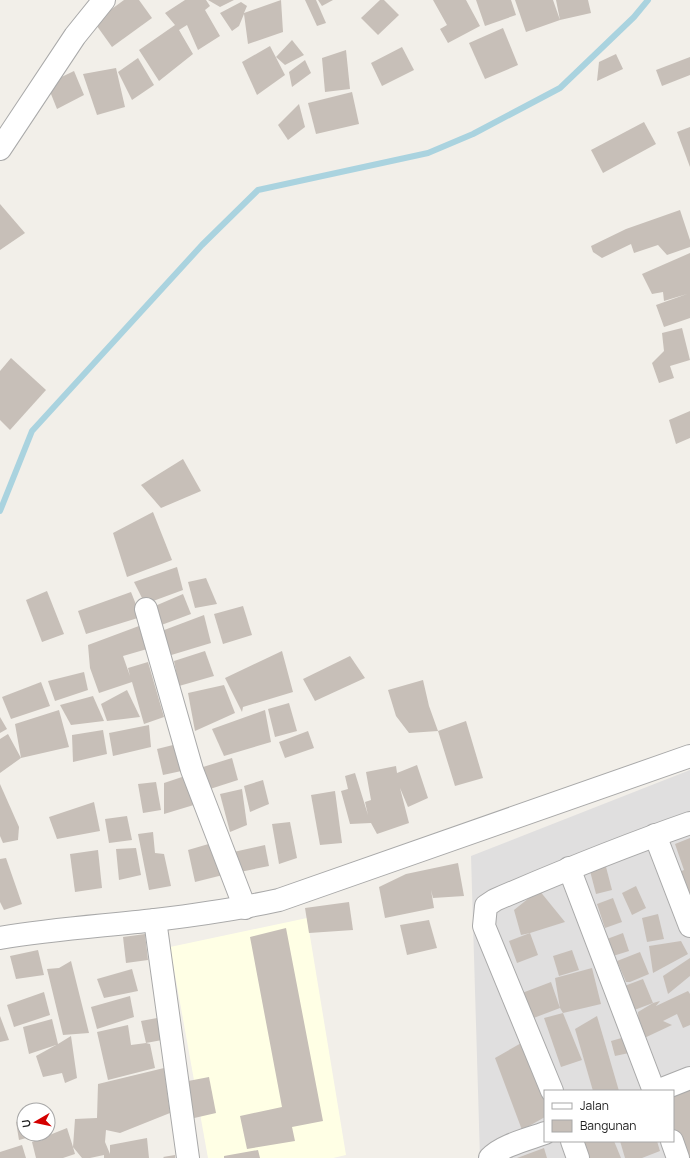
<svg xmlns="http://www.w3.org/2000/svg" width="690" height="1158" viewBox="0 0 690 1158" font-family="Manrope,sans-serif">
	<rect width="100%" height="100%" fill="#f2efe9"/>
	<path fill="#e0dfdf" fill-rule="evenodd" d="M690,770V1158H480L471,856ZM545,1091H673V1141H545Z"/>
	<polygon fill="#ffffe5" points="307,918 346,1155 333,1158 208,1158 170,947"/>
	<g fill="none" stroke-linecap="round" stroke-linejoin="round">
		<polyline stroke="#aad3df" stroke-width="6" points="0,511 32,431 202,245 258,190 428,153 473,134 560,88 634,17 648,0"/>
	</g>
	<g fill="#c7bfb8">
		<polygon points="124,0 139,0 152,18 112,47 94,22"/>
		<polygon points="185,0 206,0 210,6 205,10 220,36 198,50 187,25 179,30 193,54 159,81 139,50 175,25 165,13"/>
		<polygon points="208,0 234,0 220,7"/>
		<polygon points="281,0 283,32 248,44 244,14 239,26 232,31 220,13 241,2 247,6 244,13"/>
		<polygon points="305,0 316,0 326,23 317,26"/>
		<polygon points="318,0 333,0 322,6"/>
		<polygon points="380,0 384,0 399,15 378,35 361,18"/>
		<polygon points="433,0 466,0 480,26 448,43 440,29 447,25"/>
		<polygon points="476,0 511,0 516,15 485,26"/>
		<polygon points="515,0 553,0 560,20 556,0 588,0 591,13 560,20 526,32"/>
		<polygon points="503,28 518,65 485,79 469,43"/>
		<polygon points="292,40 304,55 285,65 276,57"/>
		<polygon points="270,46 285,75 257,95 242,62"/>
		<polygon points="402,47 414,70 382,86 371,63"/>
		<polygon points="346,50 350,89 325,92 322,58"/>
		<polygon points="616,54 623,69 597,81 599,62"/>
		<polygon points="690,57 690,75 662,86 656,70"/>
		<polygon points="138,58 154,85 132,100 118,72"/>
		<polygon points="305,60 311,73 292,87 289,72"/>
		<polygon points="116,68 125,107 97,115 83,74"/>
		<polygon points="74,71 84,95 57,109 47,84"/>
		<polygon points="352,92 359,124 316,134 308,103"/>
		<polygon points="299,104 305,127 288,140 278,125"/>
		<polygon points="644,122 656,144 603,173 591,150"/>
		<polygon points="690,127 690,167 677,132"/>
		<polygon points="0,204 25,233 0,250"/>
		<polygon points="680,210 690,240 690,247 667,255 658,245 634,253 631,244 602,258 593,252 591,246 626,229"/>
		<polygon points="690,253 690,318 664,327 656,305 687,294 664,301 663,292 652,294 642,274"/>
		<polygon points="682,328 690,360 670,366 674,378 659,383 652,363 664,351 662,333"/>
		<polygon points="11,358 46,390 10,430 0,420 0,371"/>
		<polygon points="690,411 690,438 676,444 669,420"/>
		<polygon points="183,459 201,491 161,508 141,485"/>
		<polygon points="153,512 172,560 127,577 113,533"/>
		<polygon points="177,567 183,590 145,604 134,582"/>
		<polygon points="206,578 217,604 195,608 188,582"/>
		<polygon points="47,591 64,634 42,642 26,600"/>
		<polygon points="131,592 141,617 86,634 78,611"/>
		<polygon points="183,594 191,614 156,627 148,609"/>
		<polygon points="243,606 252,635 223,644 214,614"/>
		<polygon points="204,615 211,643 168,656 159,632"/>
		<polygon points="147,623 154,647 123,656 130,676 128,668 148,662 164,717 144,724 132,682 99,693 90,668 88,645"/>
		<polygon points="205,651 214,676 179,686 174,661"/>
		<polygon points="282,651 293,692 243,707 242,712 225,678"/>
		<polygon points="350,656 365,678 315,701 303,679"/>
		<polygon points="84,672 88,690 55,701 48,681"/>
		<polygon points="423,680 429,706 438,731 466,721 483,778 455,786 438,731 409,733 396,716 388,690"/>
		<polygon points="41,682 50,706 11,719 2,697"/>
		<polygon points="224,685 235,713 195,731 188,693"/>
		<polygon points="127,690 140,717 107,721 101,704"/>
		<polygon points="93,696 104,721 71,725 60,705"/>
		<polygon points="289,703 297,731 275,737 268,709"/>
		<polygon points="59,710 69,747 21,758 0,773 0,739 8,734 21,758 15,724"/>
		<polygon points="265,710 271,742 224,756 212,729"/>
		<polygon points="0,717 7,729 0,733"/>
		<polygon points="149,725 151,747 113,756 109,733"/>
		<polygon points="103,730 107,754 73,762 72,735"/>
		<polygon points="308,731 314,748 285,758 279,742"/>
		<polygon points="181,743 186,770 163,775 157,749"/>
		<polygon points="232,758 238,780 210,789 203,767"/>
		<polygon points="417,765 428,798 408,807 400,788 409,823 377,834 371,823 350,824 341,791 348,789 345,776 355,773 368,815 365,802 371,800 366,772 396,766 397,773"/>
		<polygon points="188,775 197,804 164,814 164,783"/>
		<polygon points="263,780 269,804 250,812 244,786"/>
		<polygon points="156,782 161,810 143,813 138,784"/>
		<polygon points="0,784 19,827 18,840 3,843 0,836"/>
		<polygon points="242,789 247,825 230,832 220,794"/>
		<polygon points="335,791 342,843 320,845 311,795"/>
		<polygon points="94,802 100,831 57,839 49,817"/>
		<polygon points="127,816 132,840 109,843 105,819"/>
		<polygon points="290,822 297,858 279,864 272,824"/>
		<polygon points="153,832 155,853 164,854 171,886 149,890 138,834"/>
		<polygon points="690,838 690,896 674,874 684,870 675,844"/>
		<polygon points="212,843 223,875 195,882 188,850"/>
		<polygon points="265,845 269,866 235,873 229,853"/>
		<polygon points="136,848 141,875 119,880 116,849"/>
		<polygon points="98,850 102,888 75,892 70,854"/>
		<polygon points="6,858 22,904 4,910 0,902 0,859"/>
		<polygon points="458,863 464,896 433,898 431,890 434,908 385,918 379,887 406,874"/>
		<polygon points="605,863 612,890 596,894 589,867"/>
		<polygon points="636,886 646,908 632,915 622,893"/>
		<polygon points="539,890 565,922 530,933 538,955 517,963 509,941 530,933 521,935 514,910"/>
		<polygon points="613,898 622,922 605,928 597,904"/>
		<polygon points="349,902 353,930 309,933 305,908"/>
		<polygon points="658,914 664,939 647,942 642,918"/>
		<polygon points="429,920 437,948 407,955 400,925"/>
		<polygon points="286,928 323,1121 292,1127 295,1141 247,1149 240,1116 282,1107 250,937"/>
		<polygon points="623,933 629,951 613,956 607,939"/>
		<polygon points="145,934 148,960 126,963 123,937"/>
		<polygon points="681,941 688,954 653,973 649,946"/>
		<polygon points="38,950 44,975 16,979 10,956"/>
		<polygon points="572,950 579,970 559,976 553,956"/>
		<polygon points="640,952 649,974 630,982 626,982 617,961"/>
		<polygon points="690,958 690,976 668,994 663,976"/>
		<polygon points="71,961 89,1033 63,1035 47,969 59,968"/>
		<polygon points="592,968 601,1004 563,1013 560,1008 531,1019 522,993 551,982 560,1008 555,978"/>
		<polygon points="132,969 138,991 104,998 97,979"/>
		<polygon points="643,979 653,1003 629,1012 619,988"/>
		<polygon points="688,991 690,994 690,1025 683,1028 677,1014 663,1021 672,1025 640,1040 638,1012 653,1003 660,1001 656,1006"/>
		<polygon points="44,992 50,1015 14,1027 7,1005"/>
		<polygon points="130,996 134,1017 97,1029 91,1007"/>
		<polygon points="563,1013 582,1060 561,1067 544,1018"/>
		<polygon points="0,1016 9,1040 0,1042"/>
		<polygon points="597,1016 605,1043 619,1091 593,1091 575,1029"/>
		<polygon points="157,1018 162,1040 146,1043 141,1021"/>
		<polygon points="52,1019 58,1044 71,1036 77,1078 65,1083 62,1073 43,1077 36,1056 56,1045 29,1054 23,1027"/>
		<polygon points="128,1025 131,1045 146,1043 150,1044 155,1068 108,1080 97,1032"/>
		<polygon points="625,1037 629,1053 615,1056 611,1041"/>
		<polygon points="523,1042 545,1095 545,1117 522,1130 495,1058"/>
		<polygon points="164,1068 170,1113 120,1133 106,1130 105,1142 110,1154 110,1145 147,1138 149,1158 104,1158 104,1155 90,1158 82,1158 73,1147 75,1154 63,1158 36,1158 32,1142 67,1128 73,1147 75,1119 97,1118 98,1084"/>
		<polygon points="209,1077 216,1113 190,1119 183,1082"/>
		<polygon points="690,1088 690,1158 681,1158 673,1137 673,1095"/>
		<polygon points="48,1112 50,1112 53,1131 48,1133"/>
		<polygon points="24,1119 24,1134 41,1134 19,1140 16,1122"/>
		<polygon points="580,1141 614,1141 621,1158 586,1158"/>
		<polygon points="620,1141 657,1141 660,1151 642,1158 625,1158"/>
		<polygon points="22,1145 26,1158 0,1158 0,1152"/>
		<polygon points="544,1148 547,1158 517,1158"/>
		<polygon points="258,1150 260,1158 224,1158 224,1156"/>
		<polygon points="175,1155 175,1158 164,1158 163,1157"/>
	</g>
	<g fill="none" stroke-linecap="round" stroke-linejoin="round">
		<g stroke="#a9a9a9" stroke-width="24">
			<g id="minor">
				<polyline points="0,149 75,36 104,0"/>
				<polyline points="146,609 192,770 245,908"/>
				<polyline points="655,835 690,926"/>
				<polyline points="569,868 654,1091"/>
				<polyline points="155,920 188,1158"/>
				<path d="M0,938C51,929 103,926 155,920C196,915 238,909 279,900L690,756"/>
				<path d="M552,1091L484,926L486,906L495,900C560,872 624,846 690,823"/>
				<polyline points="657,1091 690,1078"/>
				<polyline points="572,1141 578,1158"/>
				<polyline points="672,1141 678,1158"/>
				<path d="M490,1158C502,1145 529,1139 545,1133"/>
			</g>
		</g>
		<use href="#minor" stroke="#fff" stroke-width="22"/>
	</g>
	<rect x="544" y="1090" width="130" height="52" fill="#ffffff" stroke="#a7a7a7"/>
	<rect x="552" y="1103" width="20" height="6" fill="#ffffff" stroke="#a7a7a7"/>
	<text x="580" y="1110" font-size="12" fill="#222222">Jalan</text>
	<rect x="552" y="1120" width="20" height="12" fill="#c7bfb8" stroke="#a7a7a7"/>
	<text x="580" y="1130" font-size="12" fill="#222222">Bangunan</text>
	<g transform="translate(36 1122) rotate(261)"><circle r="19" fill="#ffffff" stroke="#a7a7a7"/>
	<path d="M0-3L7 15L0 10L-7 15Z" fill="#d40000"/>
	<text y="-6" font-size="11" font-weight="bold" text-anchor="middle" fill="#222222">U</text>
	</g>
</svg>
